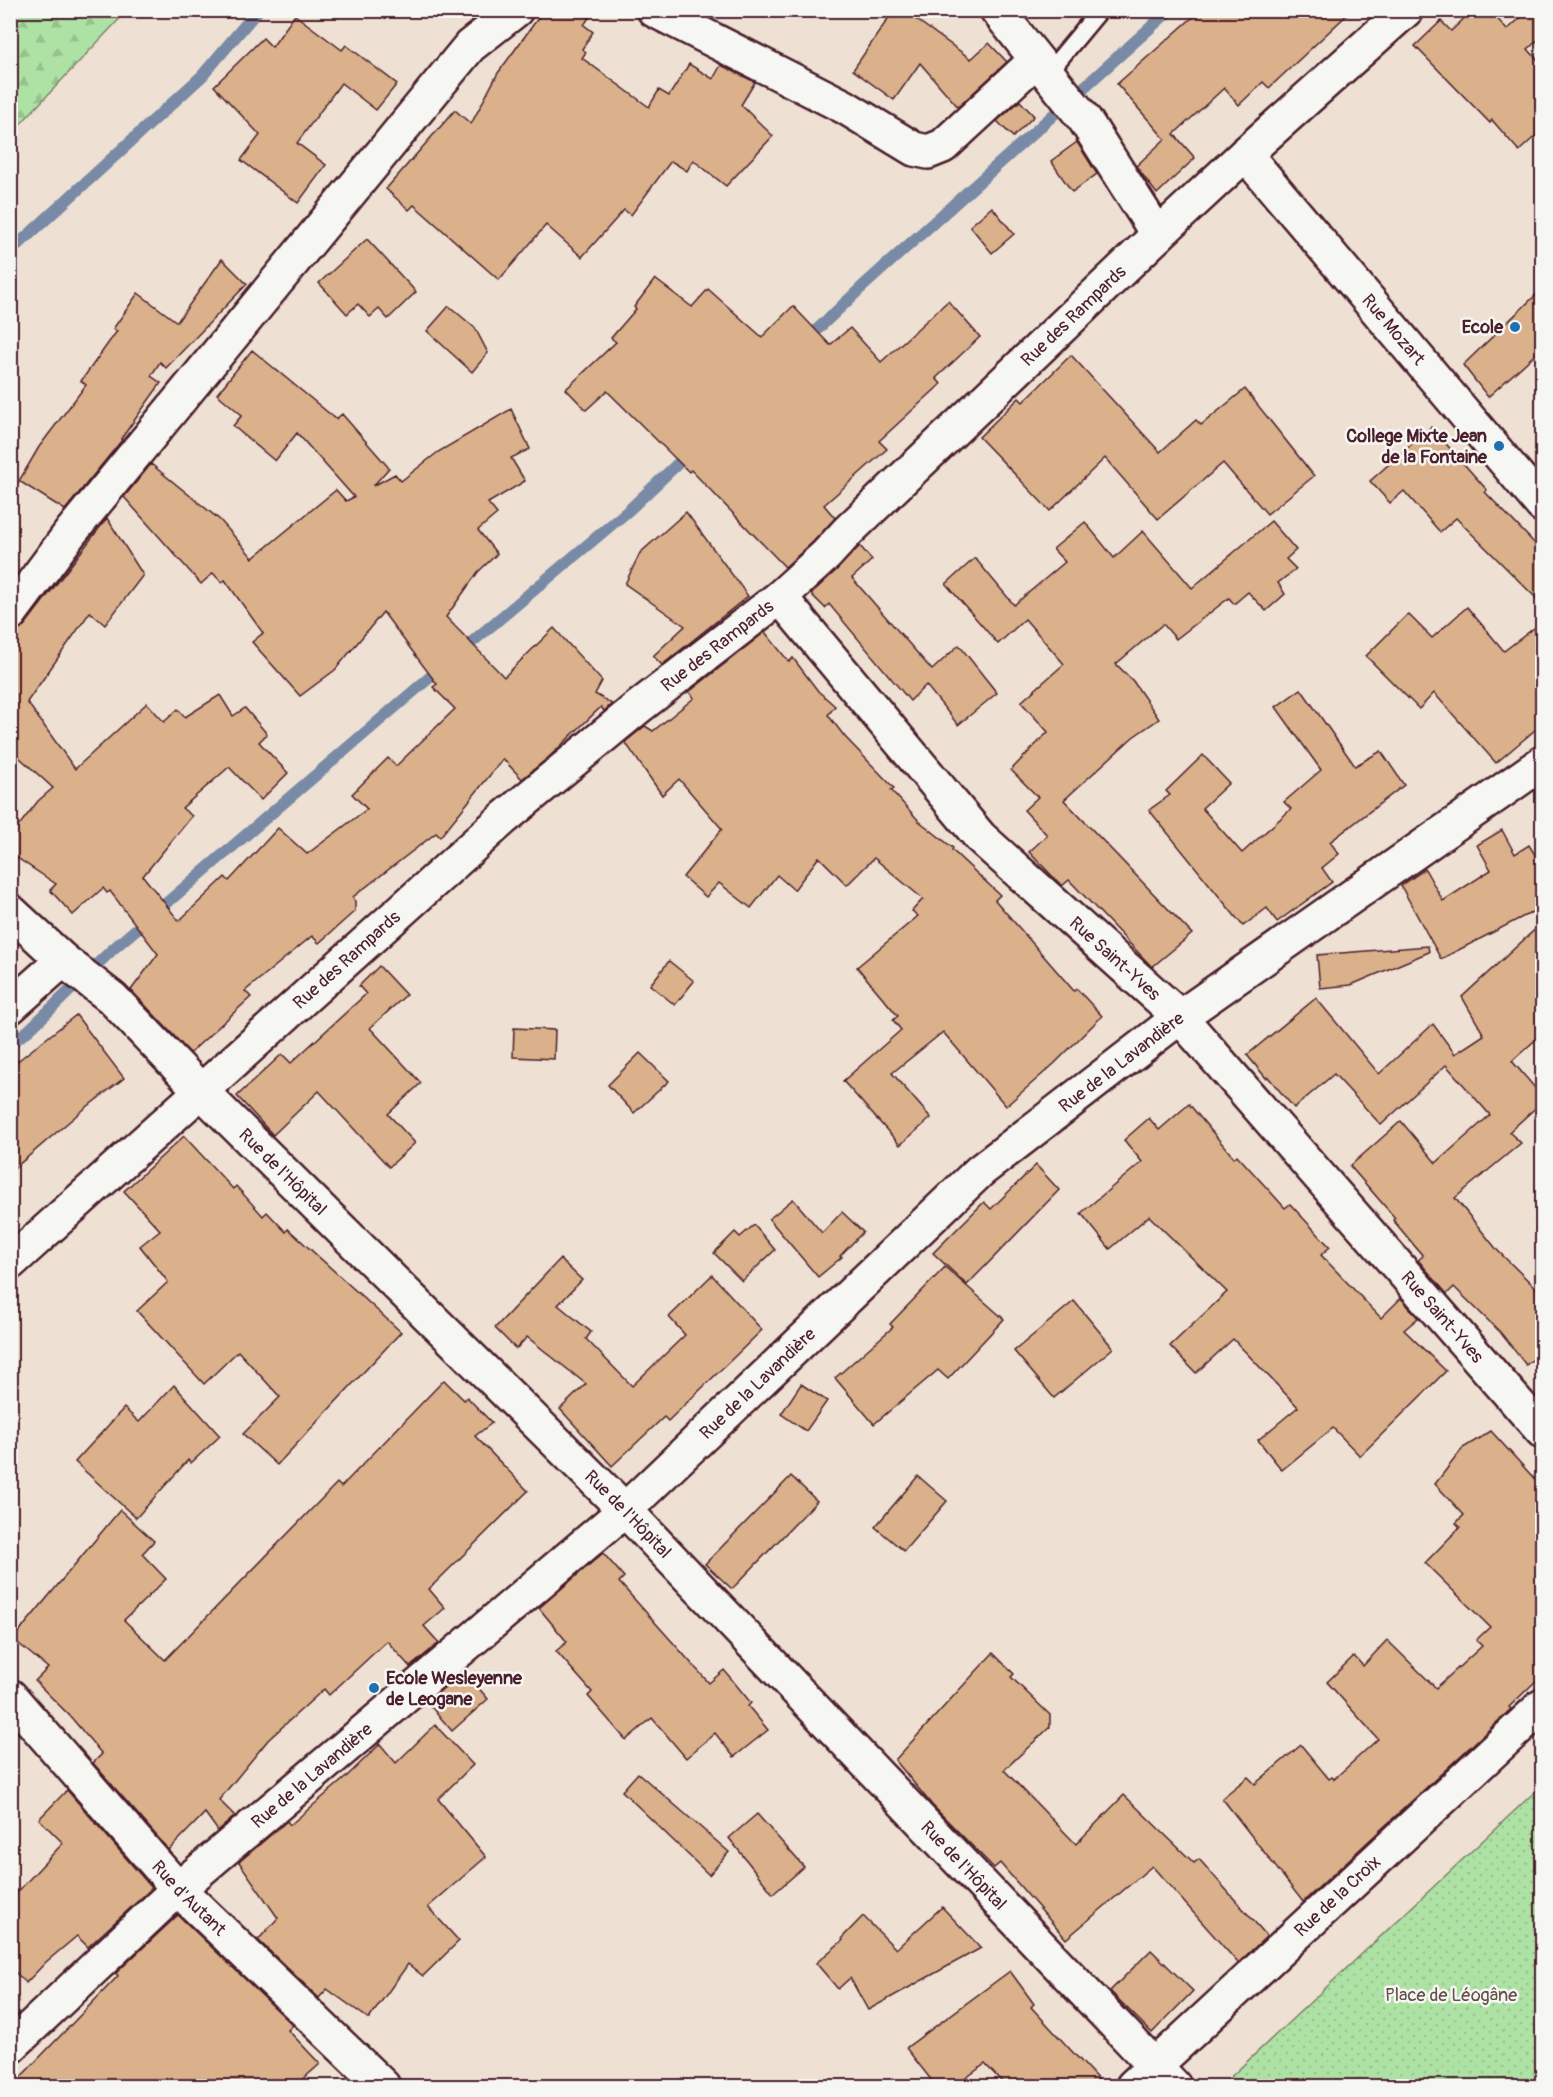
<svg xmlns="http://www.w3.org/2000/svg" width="1553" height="2097" viewBox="0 0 1553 2097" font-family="Pangolin,sans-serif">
	<defs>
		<pattern id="grass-dots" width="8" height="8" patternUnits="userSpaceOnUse" patternTransform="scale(1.5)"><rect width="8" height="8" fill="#aee2a4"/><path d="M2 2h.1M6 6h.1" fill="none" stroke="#97c18d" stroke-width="1.8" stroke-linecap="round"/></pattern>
		<pattern id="forest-firs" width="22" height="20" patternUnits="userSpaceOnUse" patternTransform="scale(1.5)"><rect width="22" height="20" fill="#aee2a4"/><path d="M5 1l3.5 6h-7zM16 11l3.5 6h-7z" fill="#97c18d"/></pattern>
	</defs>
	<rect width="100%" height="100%" fill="#eee1d3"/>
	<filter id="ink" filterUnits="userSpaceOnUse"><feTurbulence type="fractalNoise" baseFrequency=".0167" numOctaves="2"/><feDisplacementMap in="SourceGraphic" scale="12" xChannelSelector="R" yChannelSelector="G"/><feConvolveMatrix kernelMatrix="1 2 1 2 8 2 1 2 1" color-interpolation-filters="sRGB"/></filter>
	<g filter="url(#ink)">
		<polygon fill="url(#grass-dots)" stroke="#7c8068" stroke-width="1.5" points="1542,1785 1542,2086 1221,2086"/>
		<polygon fill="url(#forest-firs)" stroke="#7c8068" stroke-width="1.5" points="11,10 127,11 11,134 10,11"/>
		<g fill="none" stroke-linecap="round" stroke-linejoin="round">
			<g stroke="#798aa6" stroke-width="12">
				<polyline points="10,252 202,76 258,10"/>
				<polyline points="804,342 862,287 1170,10"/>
				<polyline points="459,653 629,510 690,452"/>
				<polyline points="10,1044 29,1030 113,949 443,666"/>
			</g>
		</g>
		<g fill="#dab18b" stroke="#4a1f2b" stroke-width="1.5">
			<polygon points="544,10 594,10 584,25 593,32 582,49 586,52 582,58 649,107 659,90 669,96 689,64 713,79 721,65 755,82 741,105 773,136 726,186 693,160 687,171 671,161 631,215 624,210 582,257 546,225 499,280 414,205 409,210 386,189 455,110 471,124 498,73"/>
			<polygon points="894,10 903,10 971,59 989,43 1007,62 958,107 920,63 894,100 853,70"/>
			<polygon points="1201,10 1352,10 1269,88 1263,82 1239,105 1224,88 1174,134 1195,158 1157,194 1136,166 1165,139 1117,84"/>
			<polygon points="1473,10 1490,10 1507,30 1529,10 1542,10 1542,36 1528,49 1542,65 1542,130 1519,151 1492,120 1490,123 1415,46 1441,21 1451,31"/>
			<polygon points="295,15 342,50 346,45 397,84 376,110 341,83 297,143 326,165 298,203 241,160 260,135 214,86 263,38 272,47"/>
			<polygon points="1020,101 1034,116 1013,137 997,121"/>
			<polygon points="1077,142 1097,174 1072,192 1051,161"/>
			<polygon points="992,207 1014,234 992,253 970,226"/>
			<polygon points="367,239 416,292 388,319 379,309 370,317 358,304 347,314 319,283"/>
			<polygon points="222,259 247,284 166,368 160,362 151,376 161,383 121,439 122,440 65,510 19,481 39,447 86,385 81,381 117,331 113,329 138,293 177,322"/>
			<polygon points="655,279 692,307 708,289 762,337 793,306 830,345 850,328 881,362 948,301 980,337 936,378 941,384 879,441 887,449 824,505 835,518 813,542 785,567 691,470 689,472 607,391 586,410 566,389 616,342 611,338 636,309 634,307"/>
			<polygon points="1542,289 1542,348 1488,397 1463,365"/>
			<polygon points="449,306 475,328 488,353 472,372 427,331"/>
			<polygon points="252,350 336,419 342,414 389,468 373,486 395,474 401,481 438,452 511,409 530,449 511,458 525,481 488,503 497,514 478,530 497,554 478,572 446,617 504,677 554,628 602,681 595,694 612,704 604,711 601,707 548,758 522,779 503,759 440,837 436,833 353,897 355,901 355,911 319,943 312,936 245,991 251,997 190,1053 131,990 158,954 110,891 107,893 103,888 73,915 50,890 56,884 10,853 10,837 38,801 53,788 10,749 10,632 18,631 25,625 107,518 143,575 105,625 90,612 27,702 75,769 147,703 164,722 178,709 185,717 220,695 233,716 245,708 267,734 259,742 288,773 261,800 229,767 182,808 192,816 143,876 179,921 225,877 229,881 278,828 307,854 367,809 352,794 388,758 396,766 455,709 433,687 437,684 383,612 335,670 300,696 252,642 263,633 225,580 222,583 213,573 201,584 124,497 151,464 220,520 253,558 336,490 346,501 354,497 297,433 275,461 233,426 242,415 217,394"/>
			<polygon points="1071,355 1160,452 1196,420 1201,425 1245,389 1314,476 1267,514 1223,463 1158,519 1105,458 1050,511 979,437 1019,398 1023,402"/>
			<polygon points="1431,427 1487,490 1485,492 1542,551 1542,604 1456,518 1440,532 1404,491 1390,503 1370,481"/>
			<polygon points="686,512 748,596 662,665 653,656 685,626 625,584 640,553"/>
			<polygon points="1271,521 1296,550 1286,559 1296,569 1278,583 1285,594 1266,611 1248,592 1234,604 1229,598 1176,639 1163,624 1116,664 1133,681 1159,719 1133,737 1064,800 1192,934 1152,967 1069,880 1062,886 1029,852 1047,835 1024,810 1038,797 1011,770 1048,732 1021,702 1064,664 1025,619 998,644 946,584 975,558 1014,605 1065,562 1053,549 1085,522 1114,558 1143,531 1192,588"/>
			<polygon points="860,546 872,560 852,578 932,670 959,645 997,693 958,725 926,685 910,701 829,604 825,608 811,594"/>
			<polygon points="1467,607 1504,651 1542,622 1542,724 1496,763 1434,693 1419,709 1366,656 1408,614 1432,638"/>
			<polygon points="765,632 789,662 793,658 818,691 835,706 828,715 845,737 894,788 891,790 919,821 953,848 952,850 1000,895 995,900 1074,991 1077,989 1102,1016 1054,1064 1006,1106 943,1032 892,1073 931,1118 900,1145 843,1081 901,1030 893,1020 898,1016 857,967 918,916 912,911 923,899 874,858 847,885 819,857 794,890 777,875 751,908 719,883 706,897 683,877 722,829 679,779 662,795 625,742 645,726 653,731 694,698 689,692"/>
			<polygon points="1301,689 1355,766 1381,751 1404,785 1330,842 1339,854 1322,868 1332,882 1277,922 1267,908 1243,926 1149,810 1170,795 1166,791 1203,755 1229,783 1202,808 1242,853 1291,809 1284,802 1321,770 1276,707"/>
			<polygon points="1502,830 1515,854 1529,845 1542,866 1542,907 1441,959 1401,886 1425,869 1443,901 1491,870 1477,845"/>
			<polygon points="1542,923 1542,1034 1512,1061 1542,1096 1542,1102 1509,1132 1521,1143 1455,1198 1498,1251 1542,1294 1542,1352 1526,1365 1500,1332 1454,1287 1447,1294 1418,1260 1423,1256 1393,1220 1395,1218 1350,1166 1401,1121 1436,1163 1490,1115 1446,1065 1381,1125 1334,1074 1294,1108 1268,1077 1266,1078 1247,1055 1316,998 1379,1074 1433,1024 1455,1054 1484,1035 1462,997"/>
			<polygon points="1428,946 1429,952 1351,985 1320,988 1317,955"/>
			<polygon points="669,961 694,981 675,1005 650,985"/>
			<polygon points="379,966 406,995 370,1028 421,1083 388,1114 415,1143 389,1167 319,1091 273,1135 237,1096 282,1054 291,1063 366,994 359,986"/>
			<polygon points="76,1015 124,1078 78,1114 10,1172 10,1067"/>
			<polygon points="514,1028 555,1030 554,1059 513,1057"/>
			<polygon points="640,1053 669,1081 634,1113 608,1085"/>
			<polygon points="1189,1104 1234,1158 1237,1155 1285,1208 1290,1204 1330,1247 1321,1255 1381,1318 1401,1298 1418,1318 1404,1330 1446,1371 1360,1456 1333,1428 1282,1470 1258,1440 1298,1407 1233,1339 1196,1373 1170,1346 1227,1292 1149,1216 1110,1249 1081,1213 1142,1162 1124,1140 1149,1118 1159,1130"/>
			<polygon points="184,1136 233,1189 236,1186 263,1216 267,1212 286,1232 288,1229 401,1332 277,1465 243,1434 280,1397 238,1351 204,1384 137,1311 168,1282 140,1246 160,1230 124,1191"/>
			<polygon points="1036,1165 1059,1190 967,1285 933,1253 984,1202 991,1209"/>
			<polygon points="793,1199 822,1233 842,1212 863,1232 840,1256 842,1257 818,1277 769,1219"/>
			<polygon points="754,1225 775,1250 742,1281 714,1253 735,1232 740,1237"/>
			<polygon points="560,1259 582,1280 558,1305 591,1332 586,1339 632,1386 685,1335 669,1317 712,1275 762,1330 668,1421 664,1417 612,1466 560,1409 586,1384 527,1337 516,1349 495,1328"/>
			<polygon points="945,1267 1004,1319 948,1379 938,1370 874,1424 835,1378 893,1327 890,1324"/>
			<polygon points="1074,1301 1113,1348 1054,1398 1014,1351"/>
			<polygon points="444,1380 464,1400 467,1397 492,1423 475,1436 528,1491 429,1589 445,1608 424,1626 439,1643 410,1667 387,1641 329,1695 324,1689 268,1740 219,1800 235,1816 218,1831 205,1813 169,1850 93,1763 102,1754 69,1715 35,1681 48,1668 13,1639 120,1510 154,1541 142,1554 166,1579 124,1620 165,1660 337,1483 341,1487"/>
			<polygon points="801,1384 827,1401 806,1431 781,1414"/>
			<polygon points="174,1385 220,1436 191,1463 188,1460 136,1518 75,1462 124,1408 139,1422"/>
			<polygon points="1491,1431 1542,1487 1542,1675 1509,1707 1511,1709 1303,1902 1222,1798 1248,1777 1255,1784 1301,1745 1329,1779 1332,1777 1334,1779 1378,1739 1327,1682 1354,1656 1363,1666 1387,1640 1436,1688 1482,1646 1476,1640 1490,1627 1425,1563 1460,1527 1456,1523 1464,1515 1435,1484 1463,1448"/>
			<polygon points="791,1476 817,1501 732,1589 705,1564"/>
			<polygon points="918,1476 947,1501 904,1551 875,1527"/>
			<polygon points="603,1553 624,1577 619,1582 709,1683 724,1670 751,1703 748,1706 768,1730 734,1757 715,1733 686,1758 652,1718 626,1740 588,1696 592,1692 556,1651 567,1642 539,1608"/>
			<polygon points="993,1653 1014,1674 1011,1677 1050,1715 1050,1727 1004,1770 1076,1844 1124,1795 1194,1863 1199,1859 1267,1936 1238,1963 1152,1866 1066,1939 1000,1863 994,1868 932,1805 895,1760"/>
			<polygon points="464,1671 488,1699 452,1731 427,1702"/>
			<polygon points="435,1725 473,1765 438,1799 486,1857 428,1907 459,1941 423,1976 408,1964 369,2019 327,1989 319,1998 258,1940 278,1918 239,1862 287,1821 290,1825 345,1778 380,1744 396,1763"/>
			<polygon points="638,1773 729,1852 709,1875 622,1791"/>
			<polygon points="67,1790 152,1888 88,1947 77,1936 46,1962 26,1983 10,1967 10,1900 63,1843 39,1819"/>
			<polygon points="757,1814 804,1867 773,1894 729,1838"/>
			<polygon points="942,1907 981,1948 868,2010 850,1978 838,1989 816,1963 843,1940 842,1938 863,1916 896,1949"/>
			<polygon points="178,1915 293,2025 288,2030 320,2064 295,2086 12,2086 118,1976 116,1973"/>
			<polygon points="1151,1950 1193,1991 1152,2033 1110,1991"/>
			<polygon points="1010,1971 1034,2004 1031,2007 1104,2086 1006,2086 985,2064 955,2086 936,2086 906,2048"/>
		</g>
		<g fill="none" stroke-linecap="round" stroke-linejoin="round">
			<g stroke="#4a1f2b" stroke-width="21">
				<polyline id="service" points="1047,74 1100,10"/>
			</g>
			<g stroke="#4a1f2b" stroke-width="38">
				<g id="minor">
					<polyline points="654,10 845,107 914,149 928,152 943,146 1036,60"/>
					<polyline points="997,10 1085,120 1158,235"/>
					<path id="s1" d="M1245,154L1542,505"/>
					<path id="s2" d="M780,597L980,837L1180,1017L1542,1431"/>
					<polyline points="10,614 71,532 470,46 516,10"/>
					<path id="s3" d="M10,911L63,960L112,998L201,1091L625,1510L1174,2086"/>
					<polyline points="10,1007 63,960"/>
					<path id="s4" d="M10,1263L504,818L636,709L780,597L826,555L848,531L1158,235L1245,154L1406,10"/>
					<path id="s5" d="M10,1696L178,1889L383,2086"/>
					<path id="s6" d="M10,2047L178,1889L625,1510L980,1171L1180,1017L1542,763"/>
				</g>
			</g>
			<g stroke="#4a1f2b" stroke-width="38">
				<g id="tertiary">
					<path id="s7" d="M1133,2086L1542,1706"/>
				</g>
			</g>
			<use href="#service" stroke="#f6f6f2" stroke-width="16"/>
			<use href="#minor" stroke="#f6f6f2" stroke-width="33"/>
			<use href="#tertiary" stroke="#f6f6f2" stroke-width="33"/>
		</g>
	</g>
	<g fill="#1f6fb2" stroke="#f6f6f2" stroke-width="2">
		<circle cx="1515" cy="327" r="6"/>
		<circle cx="1499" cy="446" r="6"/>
		<circle cx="374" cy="1688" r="6"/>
	</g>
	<g text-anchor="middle" stroke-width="5" stroke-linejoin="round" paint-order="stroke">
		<g font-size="18" fill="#4a1f2b" stroke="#f6f6f2">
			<text dy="6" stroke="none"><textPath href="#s4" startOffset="1425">Rue des Rampards</textPath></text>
			<text dy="6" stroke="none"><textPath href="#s1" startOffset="230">Rue Mozart</textPath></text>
			<text dy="6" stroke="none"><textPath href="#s4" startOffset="939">Rue des Rampards</textPath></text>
			<text dy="6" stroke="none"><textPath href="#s2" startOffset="494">Rue Saint-Yves</textPath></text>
			<text dy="6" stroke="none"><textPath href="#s4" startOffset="453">Rue des Rampards</textPath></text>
			<text dy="6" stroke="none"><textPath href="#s6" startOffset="1486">Rue de la Lavandière</textPath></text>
			<text dy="6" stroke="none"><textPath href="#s3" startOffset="378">Rue de l'Hôpital</textPath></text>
			<text dy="6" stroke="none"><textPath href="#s2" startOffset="980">Rue Saint-Yves</textPath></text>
			<text dy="6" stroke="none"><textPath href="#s6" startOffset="1000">Rue de la Lavandière</textPath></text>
			<text dy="6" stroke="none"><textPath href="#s3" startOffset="864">Rue de l'Hôpital</textPath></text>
			<text dy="6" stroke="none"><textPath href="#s6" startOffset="406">Rue de la Lavandière</textPath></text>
			<text dy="6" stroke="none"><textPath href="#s3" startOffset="1350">Rue de l'Hôpital</textPath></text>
			<text dy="6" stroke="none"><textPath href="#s7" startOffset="279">Rue de la Croix</textPath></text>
			<text dy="6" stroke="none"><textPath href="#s5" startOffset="270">Rue d'Autant</textPath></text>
		</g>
		<g font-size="18" font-weight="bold" fill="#4a1f2b" stroke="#f6f6f2" text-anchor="end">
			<text x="1503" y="333">Ecole</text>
			<text x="1487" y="442">College Mixte Jean<tspan x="1487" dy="21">de la Fontaine</tspan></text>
			<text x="386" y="1684" text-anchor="start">Ecole Wesleyenne<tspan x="386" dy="21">de Leogane</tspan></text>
		</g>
		<g font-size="18" fill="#635049" stroke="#f6f6f2">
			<text x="1451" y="2001">Place de Léogâne</text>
		</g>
	</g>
	<rect width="1553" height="2097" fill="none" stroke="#f6f6f2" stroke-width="36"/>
	<rect x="18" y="18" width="1517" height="2061" fill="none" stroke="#4a1f2b" stroke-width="2" filter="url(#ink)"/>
</svg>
